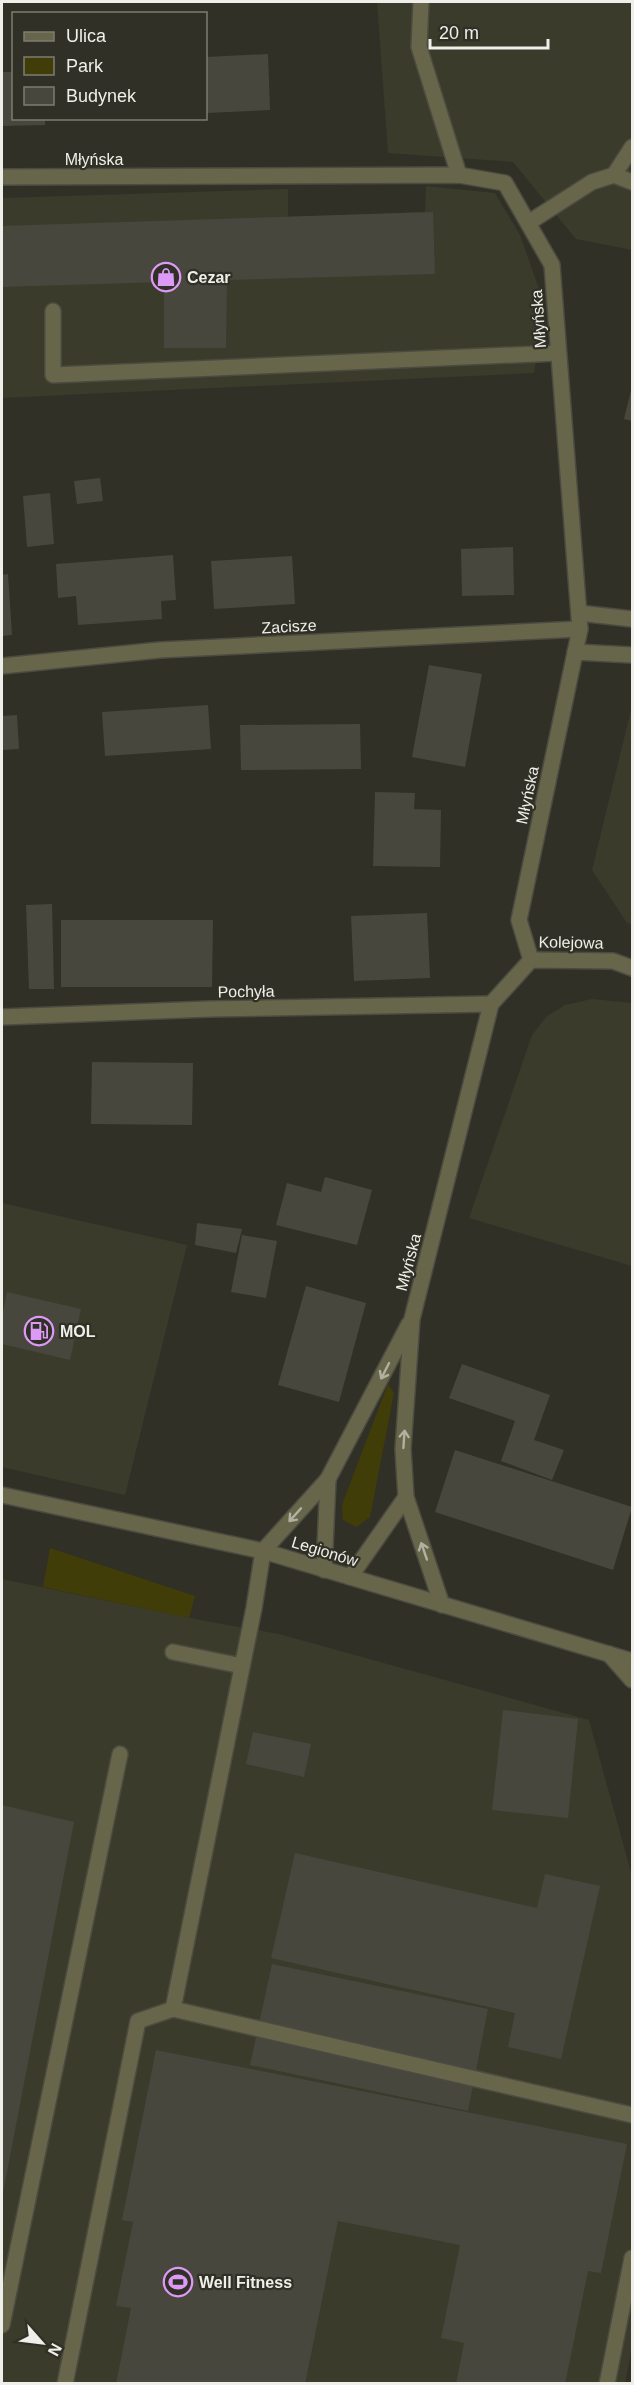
<svg xmlns="http://www.w3.org/2000/svg" width="634" height="2385" viewBox="0 0 634 2385" font-family="Arial,sans-serif">
	<rect width="100%" height="100%" fill="#303026"/>
	<g fill="#3b3b2b">
		<polygon points="377,2 632,2 632,250 576,239 513,162 388,153"/>
		<polygon points="426,186 495,193 520,235 539,289 540,333 534,373 2,398 2,198 288,189 288,217 425,212"/>
		<polygon points="632,706 632,924 627,923 592,870"/>
		<polygon points="592,999 632,1003 632,1266 469,1218 532,1035 547,1016 565,1005"/>
		<polygon points="2,1203 187,1245 125,1495 2,1467"/>
		<polygon points="2,1579 205,1621 279,1634 589,1720 632,1876 632,2347 625,2383 2,2383"/>
	</g>
	<g fill="#403d08">
		<polygon points="388,1384 394,1393 370,1517 356,1527 343,1520 342,1505"/>
		<polygon points="50,1548 195,1596 189,1618 43,1587"/>
	</g>
	<g fill="#48473d">
		<polygon points="268,54 270,110 206,113 206,57"/>
		<polygon points="2,72 14,72 14,118 45,118 45,125 2,126"/>
		<polygon points="433,212 435,274 227,280 226,348 164,348 164,282 2,287 2,226"/>
		<polygon points="632,387 632,421 624,419"/>
		<polygon points="100,478 103,501 77,504 74,481"/>
		<polygon points="50,493 54,544 27,547 23,496"/>
		<polygon points="513,547 514,595 462,596 461,549"/>
		<polygon points="173,555 176,600 161,601 162,619 78,625 76,596 58,598 56,564"/>
		<polygon points="292,556 295,604 214,609 211,561"/>
		<polygon points="8,574 12,635 2,636 2,575"/>
		<polygon points="429,665 482,674 465,767 412,757"/>
		<polygon points="208,705 211,749 105,756 102,712"/>
		<polygon points="17,715 19,749 2,750 2,716"/>
		<polygon points="360,724 361,769 241,770 240,725"/>
		<polygon points="375,792 415,793 414,809 441,810 440,867 373,866"/>
		<polygon points="52,904 54,989 29,989 26,905"/>
		<polygon points="427,913 430,978 354,981 351,916"/>
		<polygon points="61,920 213,920 212,987 61,987"/>
		<polygon points="92,1062 193,1063 192,1125 91,1124"/>
		<polygon points="325,1177 372,1190 357,1245 276,1225 287,1183 321,1192"/>
		<polygon points="197,1223 242,1229 236,1253 195,1245"/>
		<polygon points="242,1235 277,1241 266,1298 231,1292"/>
		<polygon points="306,1286 366,1303 339,1402 278,1385"/>
		<polygon points="7,1292 81,1309 70,1360 2,1344 2,1317"/>
		<polygon points="462,1364 550,1395 534,1440 564,1450 552,1480 501,1461 515,1421 449,1398"/>
		<polygon points="455,1450 632,1507 613,1570 435,1512"/>
		<polygon points="503,1710 578,1719 568,1818 492,1810"/>
		<polygon points="253,1732 311,1744 304,1777 246,1764"/>
		<polygon points="2,1805 74,1822 3,2193 2,2193"/>
		<polygon points="295,1853 537,1908 545,1874 600,1886 561,2059 508,2047 515,2013 271,1958"/>
		<polygon points="272,1964 488,2009 468,2111 250,2065"/>
		<polygon points="156,2050 627,2144 601,2273 588,2271 565,2384 456,2384 464,2343 441,2338 460,2245 338,2221 305,2384 116,2384 131,2308 116,2306 133,2222 122,2220"/>
	</g>
	<g fill="none" stroke-linecap="round" stroke-linejoin="round">
		<g stroke="#4b4b41" stroke-width="18">
			<g id="minor">
				<polyline points="421,2 419,47 459,175"/>
				<polyline points="614,175 632,147"/>
				<polyline points="2,177 459,175 505,183 552,265 580,629 519,920 531,960"/>
				<polyline points="528,223 592,182 614,175 632,182"/>
				<polyline points="53,311 53,375 558,353"/>
				<polyline points="579,613 632,619"/>
				<polyline points="575,652 632,655"/>
				<polyline points="2,666 160,650 580,629"/>
				<polyline points="2,1017 209,1009 491,1004"/>
				<polyline points="2,1495 263,1551 632,1661"/>
				<polyline points="263,1551 328,1479 409,1324"/>
				<polyline points="324,1570 328,1479"/>
				<polyline points="350,1577 406,1497"/>
				<polyline points="442,1605 406,1497 403,1449 412,1319 491,1004 531,960 613,961 632,968"/>
				<polyline points="173,1652 242,1666"/>
				<polyline points="609,1654 632,1680"/>
				<polyline points="173,2009 254,1608 263,1551"/>
				<polyline points="2,2325 120,1754"/>
				<polyline points="65,2384 138,2021 173,2009 632,2115"/>
				<polyline points="607,2384 632,2258"/>
			</g>
		</g>
		<use href="#minor" stroke="#67664a" stroke-width="15"/>
	</g>
	<defs><path id="oneway-shaft" d="M-6 0H5M1.5-3L5.5 0L1.5 3" fill="none" stroke-width="1.6" stroke-linecap="round" stroke-linejoin="round" transform="scale(1.5)"/></defs>
	<g stroke="#b2b1a1">
		<use href="#oneway-shaft" transform="translate(385 1371) rotate(117)"/>
		<use href="#oneway-shaft" transform="translate(404 1439) rotate(-86)"/>
		<use href="#oneway-shaft" transform="translate(295 1515) rotate(132)"/>
		<use href="#oneway-shaft" transform="translate(424 1551) rotate(-109)"/>
	</g>
	<defs>
		<g id="shop-ring" transform="scale(1.5)"><circle r="9.5" fill="#303026" stroke="#dc99f5" stroke-width="1.5"/><path d="M-5-2.5h2.3a2.7 3.5 0 0 1 5.4 0H5L5.5 6h-11ZM-1.5-2.5h3a1.5 2.3 0 0 0-3 0Z" fill="#dc99f5"/></g>
		<g id="fuel-ring" transform="scale(1.5)"><circle r="9.5" fill="#303026" stroke="#dc99f5" stroke-width="1.5"/><path d="M-5.5-6h7V0h2V4h1.3V-2.5L3-4.5l.8-.8L6-3V5H2.5V1h-1V6h-7ZM-4.2-4.7v3.2H.2V-4.7Z" fill="#dc99f5"/></g>
		<g id="stadium-ring" transform="scale(1.5)"><circle r="9.5" fill="#303026" stroke="#dc99f5" stroke-width="1.5"/><path d="M0-5a6.5 5 0 1 0 0 10a6.5 5 0 1 0 0-10ZM-3.5-1.8h7v3.6h-7Z" fill="#dc99f5"/></g>
	</defs>
	<g fill-rule="evenodd">
		<use href="#shop-ring" x="166" y="277"/>
		<use href="#fuel-ring" x="39" y="1331"/>
		<use href="#stadium-ring" x="178" y="2282"/>
	</g>
	<g text-anchor="middle" stroke-width="4.5" stroke-linejoin="round" paint-order="stroke">
		<g font-size="16" fill="#efefe9" stroke="#303026">
			<text x="94" y="165">Młyńska</text>
			<text transform="translate(538 319) rotate(-94)" y="6">Młyńska</text>
			<text transform="translate(289 626) rotate(-3)" y="6">Zacisze</text>
			<text transform="translate(527 795) rotate(-78)" y="6">Młyńska</text>
			<text transform="translate(571 942) rotate(1)" y="6">Kolejowa</text>
			<text transform="translate(246 991) rotate(-1)" y="6">Pochyła</text>
			<text transform="translate(408 1262) rotate(-75)" y="6">Młyńska</text>
			<text transform="translate(325 1551) rotate(17)" y="6">Legionów</text>
		</g>
		<g font-size="16" font-weight="bold" fill="#efefe9" stroke="#303026" text-anchor="start">
			<text x="187" y="283">Cezar</text>
			<text x="60" y="1337">MOL</text>
			<text x="199" y="2288">Well Fitness</text>
		</g>
	</g>
	<rect width="634" height="2385" fill="none" stroke="#efefe9" stroke-width="6"/>
	<rect x="12" y="12" width="195" height="108" fill="#303026" stroke="#7c7c74" stroke-width="1.5"/>
	<rect x="24" y="32" width="30" height="9" fill="#67664a" stroke="#7c7c74" stroke-width="1.5"/>
	<text x="66" y="42" font-size="18" fill="#efefe9">Ulica</text>
	<rect x="24" y="57" width="30" height="18" fill="#403d08" stroke="#7c7c74" stroke-width="1.5"/>
	<text x="66" y="72" font-size="18" fill="#efefe9">Park</text>
	<rect x="24" y="87" width="30" height="18" fill="#48473d" stroke="#7c7c74" stroke-width="1.5"/>
	<text x="66" y="102" font-size="18" fill="#efefe9">Budynek</text>
	<g transform="translate(42 2343) rotate(118)" stroke="#303026" stroke-width="4.5" paint-order="stroke">
	<path d="M0-4.5L10 22L0 15L-10 22Z" fill="#efefe9"/>
	<text y="-9" font-size="16" font-weight="bold" text-anchor="middle" fill="#efefe9">N</text>
	</g>
	<path d="M430 39v9h118v-9" fill="none" stroke="#efefe9" stroke-width="3"/>
	<text x="439" y="39" font-size="18" fill="#efefe9" stroke="#303026" stroke-width="4.5" paint-order="stroke">20 m</text>
</svg>
